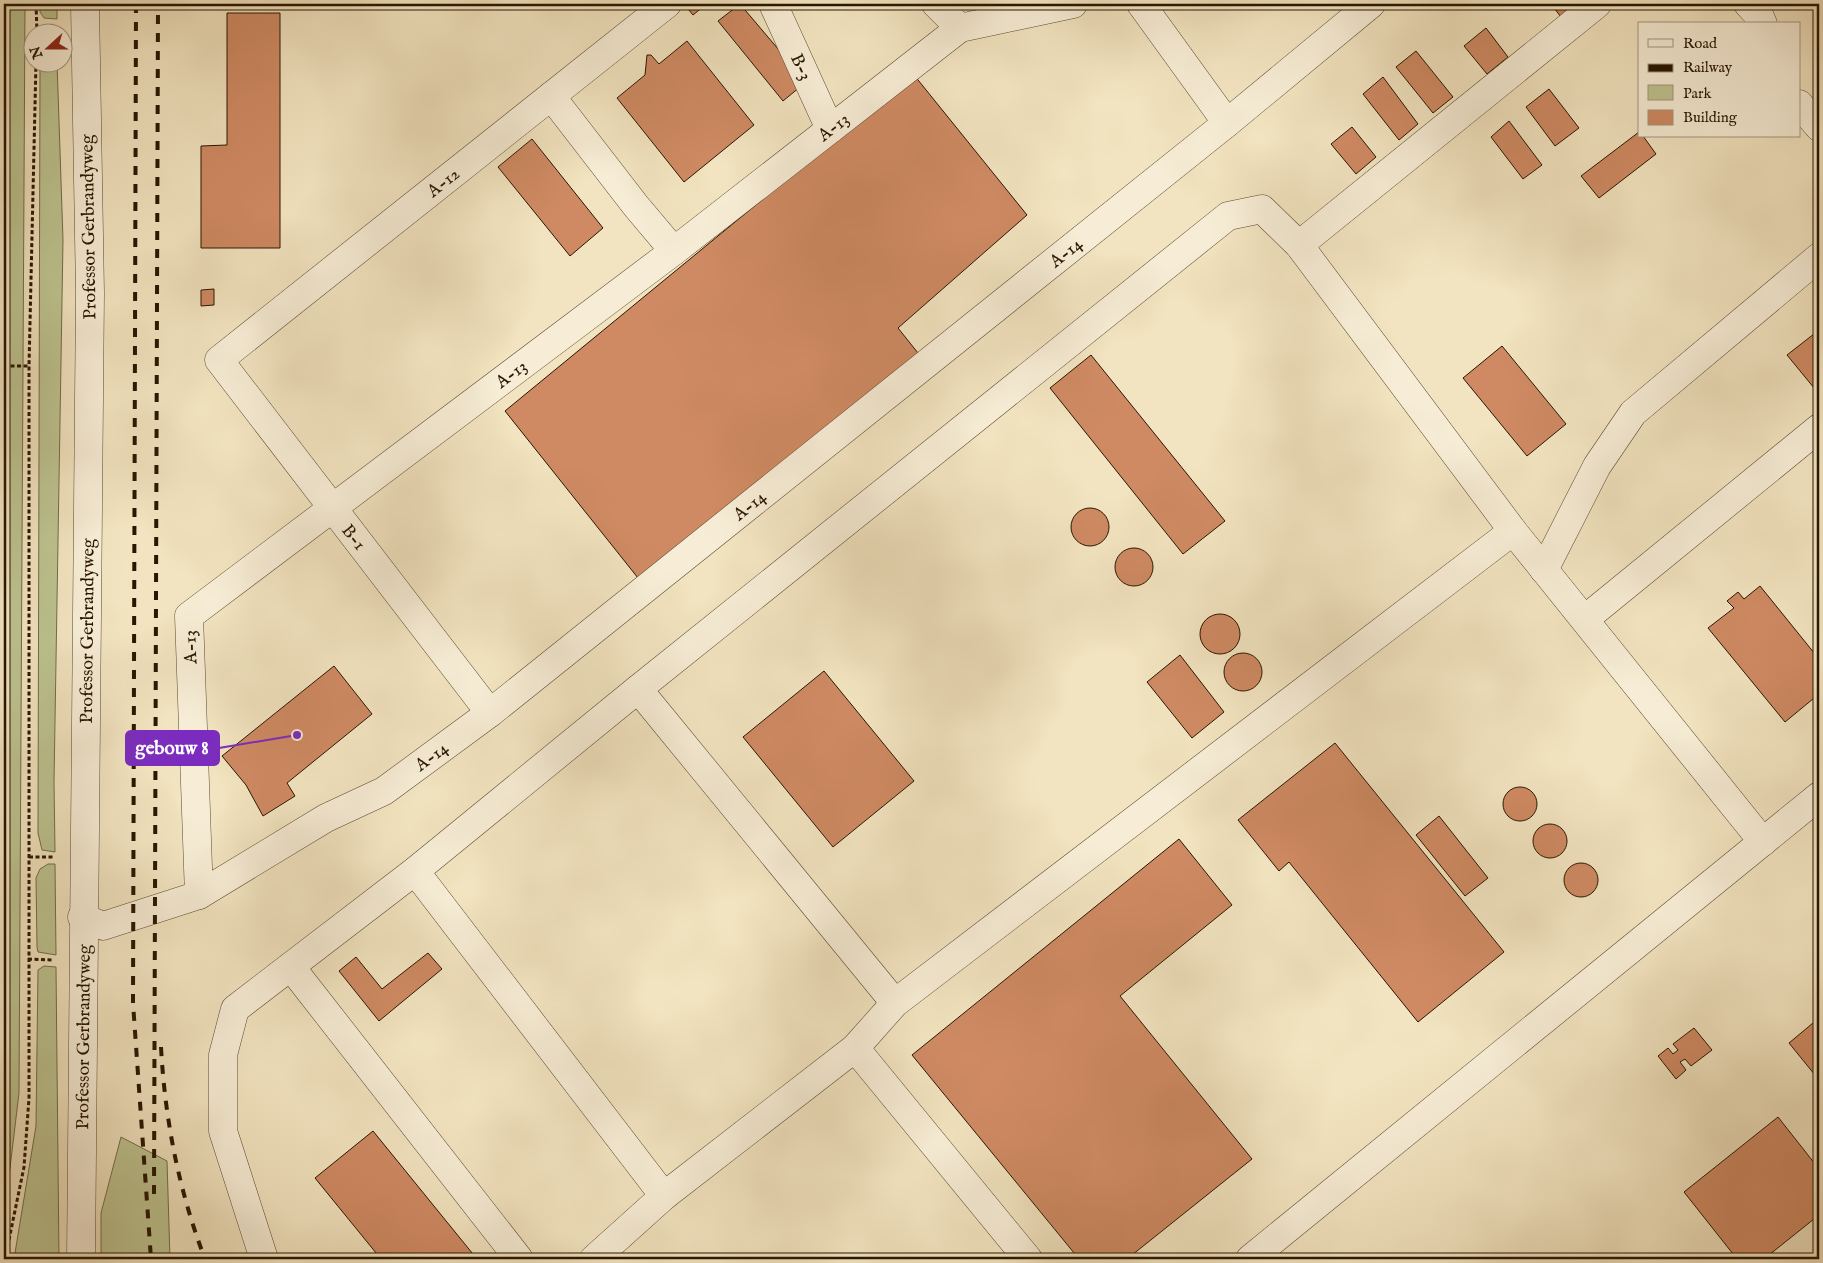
<svg xmlns="http://www.w3.org/2000/svg" width="1823" height="1263" viewBox="0 0 1823 1263" font-family="'IM FELL English',serif">
	<rect width="100%" height="100%" fill="#f2e4c0"/>
	<filter id="stains"><feTurbulence type="fractalNoise" baseFrequency=".004" numOctaves="4"/><feColorMatrix values="0 0 0 0 .2 0 0 0 0 .09 0 0 0 0 .02 0 0 0 .5 -.17"/></filter>
	<radialGradient id="worn" r=".72"><stop offset=".6" stop-color="#630" stop-opacity="0"/><stop offset="1" stop-color="#630" stop-opacity=".3"/></radialGradient>
	<g fill="#bdc491" stroke="#726d48">
		<polygon points="4,4 25,4 19,1093 4,1218"/>
		<polygon points="40,4 57,4 57,19 44,18 40,12"/>
		<polygon points="57,62 63,240 54,782 55,852 42,850 38,833 40,63"/>
		<polygon points="48,864 55,864 56,955 38,952 37,947 36,878 40,869"/>
		<polygon points="44,966 56,967 59,1259 14,1259 36,1126 38,970"/>
		<polygon points="121,1137 167,1161 170,1259 101,1259 101,1213"/>
	</g>
	<g fill="#cf8a63" stroke="#281600">
		<polygon points="695,4 704,6 693,15 688,9"/>
		<polygon points="740,4 806,82 783,101 718,21"/>
		<polygon points="1551,4 1578,4 1561,17"/>
		<polygon points="227,13 280,13 280,248 201,248 201,146 227,145"/>
		<polygon points="1486,28 1508,57 1487,74 1464,46"/>
		<polygon points="687,41 754,125 684,182 617,98 645,75 647,55 651,55 659,64"/>
		<polygon points="1416,51 1453,97 1433,113 1396,67"/>
		<polygon points="914,75 1027,215 898,328 918,353 642,583 505,411"/>
		<polygon points="1383,77 1418,124 1399,140 1363,94"/>
		<polygon points="1549,89 1579,128 1555,146 1526,107"/>
		<polygon points="1509,121 1542,165 1523,179 1491,137"/>
		<polygon points="1352,127 1376,157 1356,174 1331,144"/>
		<polygon points="1639,132 1639,136 1643,136 1656,154 1599,198 1581,176"/>
		<polygon points="532,139 603,228 570,256 498,167"/>
		<polygon points="214,289 214,305 201,306 201,290"/>
		<polygon points="1819,330 1819,394 1787,355"/>
		<polygon points="1502,346 1566,424 1527,456 1463,378"/>
		<polygon points="1091,355 1225,521 1183,554 1050,388"/>
		<circle cx="1090" cy="527" r="19"/>
		<circle cx="1134" cy="567" r="19"/>
		<polygon points="1760,586 1819,659 1819,694 1785,722 1708,628 1734,608 1727,601 1738,592 1744,599"/>
		<circle cx="1220" cy="634" r="20"/>
		<circle cx="1243" cy="672" r="19"/>
		<polygon points="1180,655 1224,712 1192,738 1147,682"/>
		<polygon points="334,666 372,714 287,783 295,796 263,816 246,785 222,756"/>
		<polygon points="824,671 914,781 833,847 743,737"/>
		<polygon points="1335,743 1504,952 1418,1022 1289,862 1279,871 1238,820"/>
		<circle cx="1520" cy="804" r="17"/>
		<polygon points="1439,816 1488,878 1465,896 1416,835"/>
		<circle cx="1550" cy="841" r="17"/>
		<polygon points="1179,839 1232,905 1120,996 1252,1159 1127,1259 1079,1259 912,1055"/>
		<circle cx="1581" cy="880" r="17"/>
		<polygon points="428,953 442,969 379,1021 339,971 356,957 382,989"/>
		<polygon points="1819,1018 1819,1080 1789,1043"/>
		<polygon points="1694,1028 1712,1050 1691,1066 1685,1059 1680,1062 1686,1070 1676,1079 1658,1056 1668,1048 1673,1054 1678,1050 1673,1044"/>
		<polygon points="1778,1117 1819,1169 1819,1215 1764,1259 1737,1259 1684,1192"/>
		<polygon points="373,1131 477,1259 381,1259 315,1178"/>
	</g>
	<g fill="none" stroke-linecap="round" stroke-linejoin="round">
		<g stroke="#5a4a30" stroke-width="29">
			<g id="minor">
				<path id="s1" d="M773,4L830,129"/>
				<polyline points="936,4 960,28"/>
				<polyline points="1141,4 1227,123"/>
				<polyline points="1748,4 1760,17 1763,24"/>
				<polyline points="551,96 636,206 674,251"/>
				<polyline points="1799,104 1819,127"/>
				<polyline points="1299,245 1597,4"/>
				<polyline points="1544,570 1597,466 1633,413 1819,257"/>
				<polyline points="1585,619 1819,428"/>
				<polyline points="638,689 895,1003"/>
				<path id="s2" d="M490,713L219,360L667,4"/>
				<polyline points="415,871 664,1196"/>
				<path id="s3" d="M199,895L189,616L674,251L960,28L1073,4"/>
				<path id="s4" d="M82,917L103,926L199,895L326,818L384,791L490,713L1227,123L1371,4"/>
				<polyline points="291,967 519,1259"/>
				<polyline points="855,1048 1028,1259"/>
				<path id="s5" d="M81,1259L90,293L85,4"/>
				<polyline points="264,1259 223,1131 223,1055 235,1009 415,871 638,689 1228,216 1262,209 1299,245 1513,531 1763,842"/>
				<polyline points="594,1259 664,1196 855,1048 895,1003 1513,531"/>
				<polyline points="1250,1259 1819,796"/>
			</g>
		</g>
		<g stroke="#281600" stroke-width="3" stroke-dasharray="4 2.5" stroke-linecap="butt">
			<polyline points="36,4 37,32"/>
			<polyline points="37,29 55,25"/>
			<polyline points="4,366 29,366"/>
			<polyline points="29,857 55,857"/>
			<polyline points="28,959 53,960"/>
			<polyline points="5,1259 24,1167 29,1098 29,366 36,62"/>
		</g>
		<use href="#minor" stroke="#f7edd6" stroke-width="28"/>
		<g stroke="#281600" stroke-width="4" stroke-dasharray="9 9" stroke-linecap="butt">
			<polyline points="136,4 133,1003 151,1259"/>
			<path d="M161,1047C165,1121 179,1191 205,1259"/>
			<polyline points="154,1194 158,4"/>
		</g>
	</g>
	<g text-anchor="middle" stroke-width="4" stroke-linejoin="round" paint-order="stroke">
		<g font-size="18" fill="#281600" stroke="#f7edd6">
			<text dy="6" stroke="none"><textPath href="#s1" startOffset="69">B-3</textPath></text>
			<text dy="6" stroke="none"><textPath href="#s3" startOffset="1088">A-13</textPath></text>
			<text dy="6" stroke="none"><textPath href="#s2" startOffset="731">A-12</textPath></text>
			<text transform="translate(88 227) rotate(-91)" y="6">Professor Gerbrandyweg</text>
			<text dy="6" stroke="none"><textPath href="#s4" startOffset="1205">A-14</textPath></text>
			<text dy="6" stroke="none"><textPath href="#s3" startOffset="682">A-13</textPath></text>
			<text dy="6" stroke="none"><textPath href="#s4" startOffset="800">A-14</textPath></text>
			<text transform="translate(354 537) rotate(52)" y="6">B-1</text>
			<text dy="6" stroke="none"><textPath href="#s5" startOffset="628">Professor Gerbrandyweg</textPath></text>
			<text transform="translate(190 647) rotate(-92)" y="6">A-13</text>
			<text dy="6" stroke="none"><textPath href="#s4" startOffset="395">A-14</textPath></text>
			<text dy="6" stroke="none"><textPath href="#s5" startOffset="222">Professor Gerbrandyweg</textPath></text>
		</g>
	</g>
	<path fill="none" stroke="#7b2cbf" stroke-width="2" d="M297 735L219 748"/>
	<circle fill="#7b2cbf" stroke="#f7edd6" stroke-width="2" cx="297" cy="735" r="5"/>
	<rect fill="#7b2cbf" stroke="#7b2cbf" stroke-width="2" x="126" y="731" width="93" height="34" rx="5"/>
	<g font-size="19" text-anchor="middle" font-weight="bold" fill="#fff">
		<text x="172" y="754">gebouw 8</text>
	</g>
	<rect width="1823" height="1263" fill="none" stroke="#f2e4c0" stroke-width="20"/>
	<rect x="5" y="5" width="1813" height="1253" fill="none" stroke="#281600" stroke-width="2.5"/>
	<rect x="10" y="10" width="1803" height="1243" fill="none" stroke="#281600"/>
	<rect x="1638" y="22" width="162" height="115" fill="#f7edd6" stroke="#a49780"/>
	<rect x="1648" y="39" width="25" height="8" fill="#f7edd6" stroke="#a49780"/>
	<text x="1683" y="48" font-size="15" fill="#281600">Road</text>
	<rect x="1648" y="64" width="25" height="8" fill="#281600" stroke="#a49780"/>
	<text x="1683" y="72" font-size="15" fill="#281600">Railway</text>
	<rect x="1648" y="85" width="25" height="15" fill="#bdc491" stroke="#a49780"/>
	<text x="1683" y="98" font-size="15" fill="#281600">Park</text>
	<rect x="1648" y="110" width="25" height="15" fill="#cf8a63" stroke="#a49780"/>
	<text x="1683" y="122" font-size="15" fill="#281600">Building</text>
	<g transform="translate(48 48) rotate(249)"><circle r="24" fill="#f7edd6" stroke="#a49780"/>
	<path d="M0-4L9 19L0 12L-9 19Z" fill="#8f2418"/>
	<text y="-8" font-size="14" font-weight="bold" text-anchor="middle" fill="#281600">N</text>
	</g>
	<rect width="100%" height="100%" filter="url(#stains)"/>
	<rect width="100%" height="100%" fill="url(#worn)"/>
</svg>
